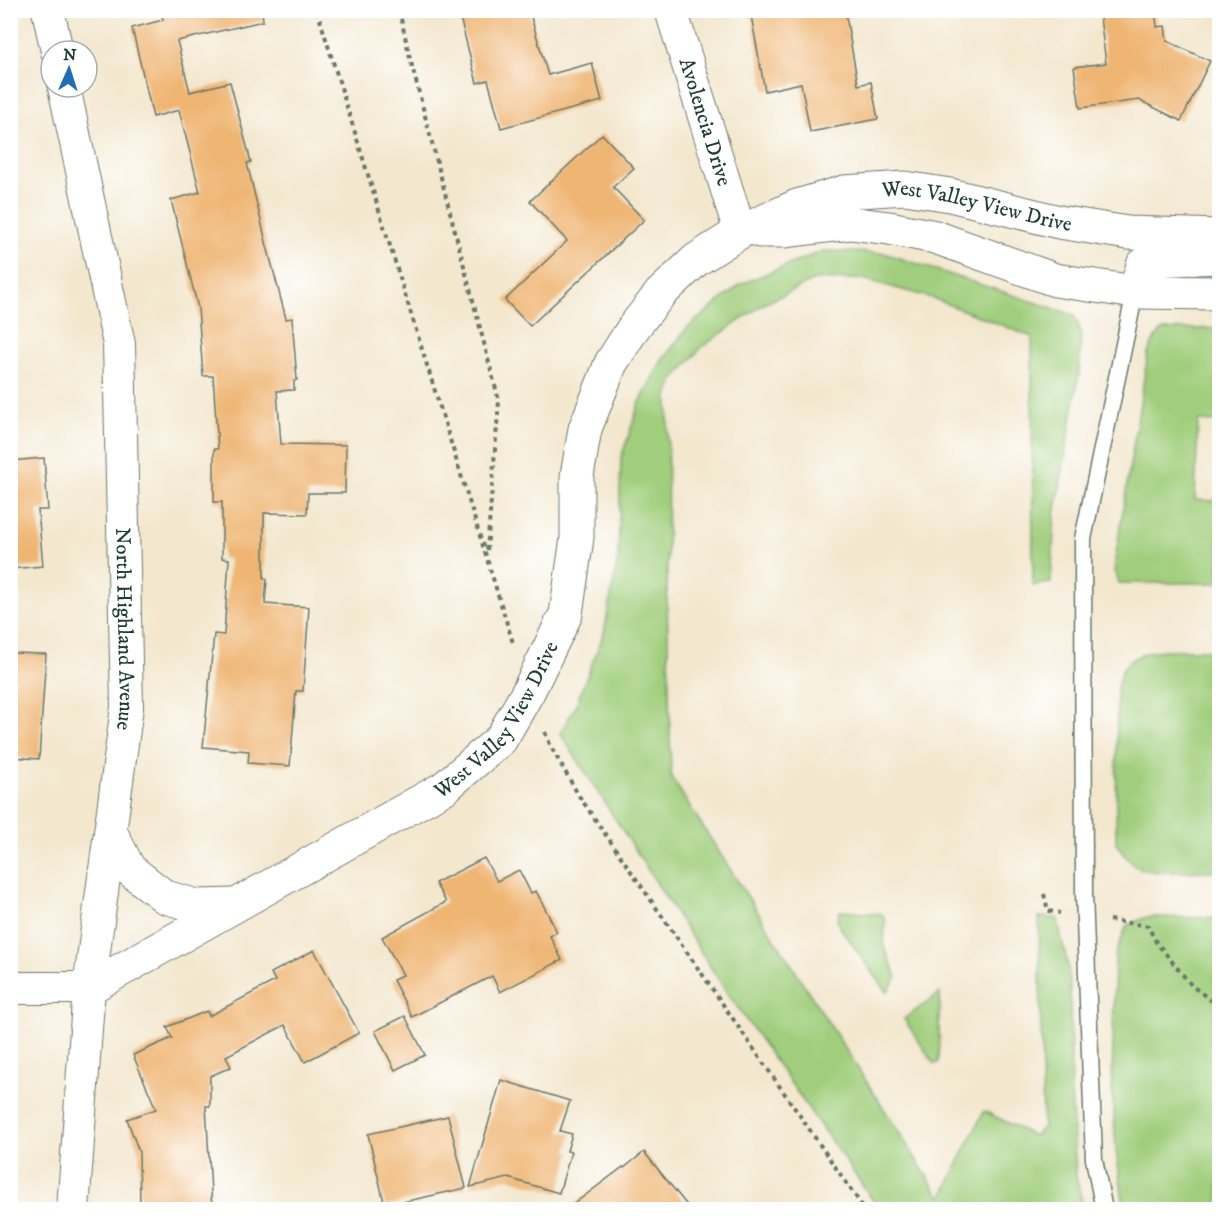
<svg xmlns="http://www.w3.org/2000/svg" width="1230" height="1220" viewBox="0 0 1230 1220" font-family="'IM FELL DW Pica',serif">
	<rect width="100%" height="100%" fill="#fff"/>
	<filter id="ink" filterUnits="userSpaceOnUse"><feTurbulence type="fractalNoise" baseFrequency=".0167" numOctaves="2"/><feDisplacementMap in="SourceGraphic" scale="12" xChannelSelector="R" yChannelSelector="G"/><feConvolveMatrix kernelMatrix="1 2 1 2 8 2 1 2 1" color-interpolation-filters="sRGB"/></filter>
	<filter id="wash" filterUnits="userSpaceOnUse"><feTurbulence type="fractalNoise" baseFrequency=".008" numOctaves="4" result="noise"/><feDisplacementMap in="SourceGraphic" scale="24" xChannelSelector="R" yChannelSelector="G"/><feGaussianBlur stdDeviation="1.35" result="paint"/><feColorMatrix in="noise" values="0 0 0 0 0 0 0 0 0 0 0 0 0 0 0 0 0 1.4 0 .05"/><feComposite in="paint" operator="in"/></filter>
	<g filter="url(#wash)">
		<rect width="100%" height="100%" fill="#f3e7ce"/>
		<g fill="#a0ce7c" stroke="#608658" stroke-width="1.5">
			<polygon points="823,251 884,253 1074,315 1081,332 1079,373 1055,516 1051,583 1033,585 1032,337 932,298 863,279 814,280 764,304 702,347 674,379 668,397 667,592 671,777 941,1198 984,1111 1034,1136 1043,1127 1039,917 1057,918 1068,966 1070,985 1071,1090 1076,1176 1084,1209 879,1209 726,991 560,733 574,709 604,633 618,559 621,458 639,404 661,362 687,328 741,284"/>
			<polygon points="1219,328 1219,422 1198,421 1195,500 1219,501 1219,583 1119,583 1115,572 1115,560 1148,353 1155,338 1163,330"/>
			<path d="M1207,650L1219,655V867L1212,871C1193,871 1150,876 1135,866C1127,860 1122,851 1116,843L1117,687C1119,681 1120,674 1123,669C1139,643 1181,651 1207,650Z"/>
			<polygon points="840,911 882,914 885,919 884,947 897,977 887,992 841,929 837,919"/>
			<polygon points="1147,917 1215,918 1219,920 1219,1209 1127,1209 1123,1199 1116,1150 1112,1086 1115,955 1127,925"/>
			<path d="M940,993C941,999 940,1002 940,1008C937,1026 942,1046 938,1063L934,1064L904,1019Z"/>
		</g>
		<g id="blocks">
			<g fill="#efb573">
				<polygon points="161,10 262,10 263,21 177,41 190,92 230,82 251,162 247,163 266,242 286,319 292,318 297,380 294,381 294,390 277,391 281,444 346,445 345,493 308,493 307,514 264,513 264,579 267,579 265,604 309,607 303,691 296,691 290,766 248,763 249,751 203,747 214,634 224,635 229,559 222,558 222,502 214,502 214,449 218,449 213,376 203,376 198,308 171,200 200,192 179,110 153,117 132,28 163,20"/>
				<polygon points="458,10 529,10 548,75 592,63 602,101 501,128 488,80 477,83"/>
				<polygon points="750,10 845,10 858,85 871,82 878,119 810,132 801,83 765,91"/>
				<polygon points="1099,10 1155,10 1157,27 1165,26 1167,41 1210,61 1181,121 1139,100 1080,108 1074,67 1106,63"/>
				<polygon points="602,134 634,168 613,187 644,220 530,326 505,300 567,241 530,201"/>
				<polygon points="44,458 48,510 38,510 43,566 10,569 10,461"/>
				<polygon points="10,653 46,654 39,759 10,757"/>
				<polygon points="484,858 497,881 519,870 531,893 536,891 557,932 550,936 562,960 500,992 492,976 412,1017 393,980 403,975 382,937 446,902 435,883"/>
				<polygon points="314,950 359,1033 305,1062 285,1025 226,1056 231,1067 210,1076 210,1106 206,1106 212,1209 140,1209 139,1152 127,1119 156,1109 133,1055 172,1038 167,1027 207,1011 209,1016 275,981 271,973"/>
				<polygon points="405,1016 425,1055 395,1070 375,1031"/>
				<polygon points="501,1080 570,1101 560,1131 572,1134 567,1151 571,1152 559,1193 508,1178 470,1187"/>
				<polygon points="448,1116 466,1188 385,1206 368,1134"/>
				<polygon points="644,1152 690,1209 567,1209 623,1167 624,1168"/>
			</g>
		</g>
	</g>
	<g filter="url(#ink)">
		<use href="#blocks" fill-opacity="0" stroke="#69786a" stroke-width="1.5"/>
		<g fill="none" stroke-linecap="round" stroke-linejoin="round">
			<g stroke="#69786a" stroke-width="19">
				<polyline id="service" points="1104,1210 1094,1159 1084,894 1083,539 1135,292"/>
			</g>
			<g stroke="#69786a" stroke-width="34">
				<g id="minor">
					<polyline points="48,10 57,51"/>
					<path id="s1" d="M671,10L740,232"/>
					<path id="s2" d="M64,87L119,344L127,707L89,988L73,1210"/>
					<polyline points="10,988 89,988"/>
				</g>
			</g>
			<g stroke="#69786a" stroke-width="35">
				<g id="tertiary">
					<polyline points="760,231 783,231 850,223 889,228 935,237 1055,280 1135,292 1220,293"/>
					<polyline points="1135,292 1143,265 1151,260 1220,257"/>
					<polyline points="111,833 129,869 165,897 197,906 235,905"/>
					<path id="s3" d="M89,988L444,788L501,739L528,692L566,614L577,538V476L585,429L611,363L634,327L660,294L696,260L740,232L797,206L844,192L905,188L950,195L1059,222L1128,233L1220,236"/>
				</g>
			</g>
			<g stroke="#69786a" stroke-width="4" stroke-dasharray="4.5 4.5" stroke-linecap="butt">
				<polyline points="317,10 513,643"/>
				<polyline points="399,10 410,58 499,401 487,550"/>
				<polyline points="545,732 551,747 579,796 865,1210"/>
				<polyline points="1044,894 1048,911 1060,913"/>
				<polyline points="1109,920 1148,926 1156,942 1192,986 1220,1007"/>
			</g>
			<use href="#service" stroke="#fff" stroke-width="16"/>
			<use href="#minor" stroke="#fff" stroke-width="32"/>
			<use href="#tertiary" stroke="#fff" stroke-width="33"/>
		</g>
	</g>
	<g text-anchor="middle" stroke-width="5" stroke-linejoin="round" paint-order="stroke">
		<g font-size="21" fill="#1f3d34" stroke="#fff">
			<text dy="7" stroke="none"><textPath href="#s1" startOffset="117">Avolencia Drive</textPath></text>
			<text dy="7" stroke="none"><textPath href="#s3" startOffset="1314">West Valley View Drive</textPath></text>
			<text dy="7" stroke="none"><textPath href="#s2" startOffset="548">North Highland Avenue</textPath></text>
			<text dy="7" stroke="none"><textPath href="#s3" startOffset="495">West Valley View Drive</textPath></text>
		</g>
	</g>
	<rect width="1230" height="1220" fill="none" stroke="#fff" stroke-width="36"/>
	<g transform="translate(69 69) rotate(3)"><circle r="28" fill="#ffffff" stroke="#a5b1ae" stroke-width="1.5"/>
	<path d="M0-4.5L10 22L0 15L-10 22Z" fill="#1f6fb2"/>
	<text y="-9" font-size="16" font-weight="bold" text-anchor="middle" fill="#1f3d34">N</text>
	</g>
</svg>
